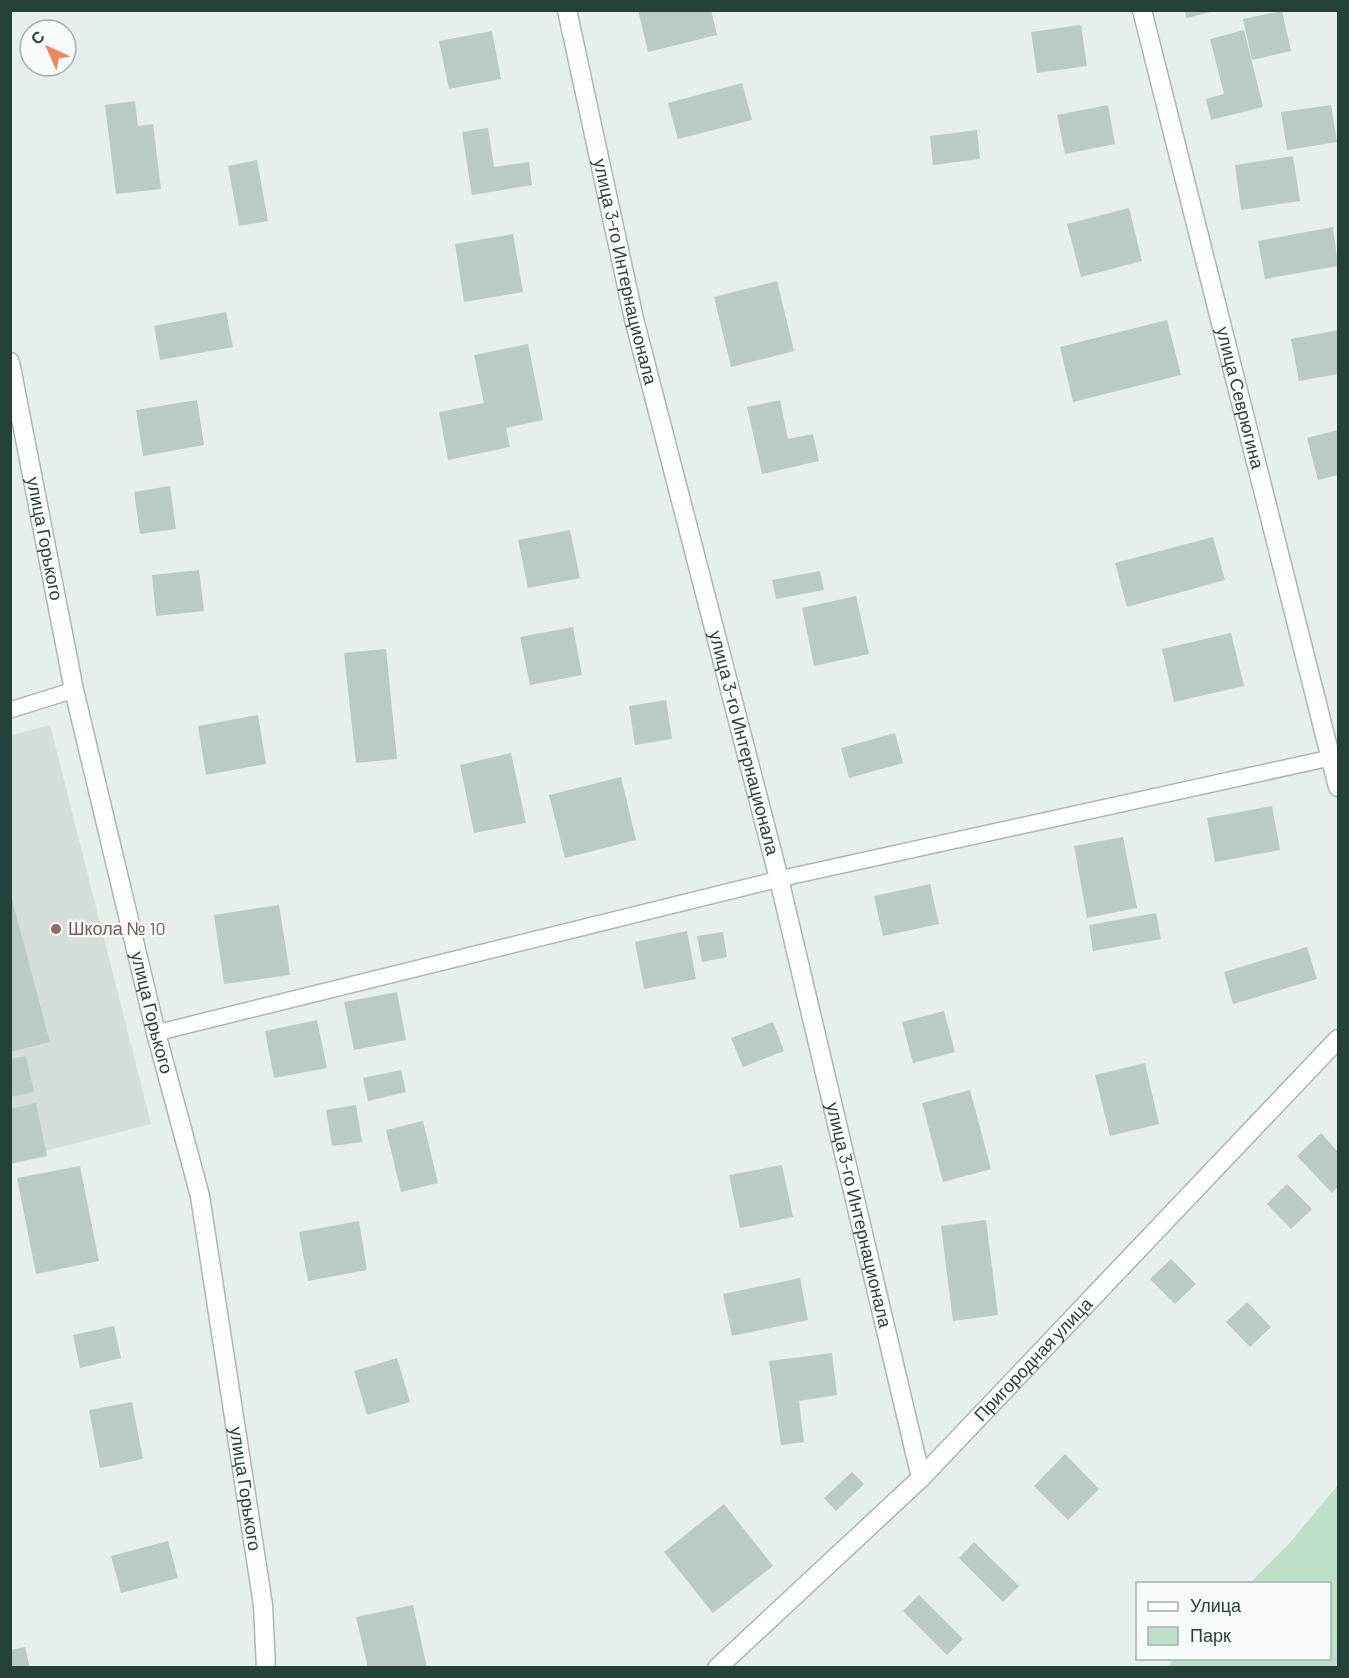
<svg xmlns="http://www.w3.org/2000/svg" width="1349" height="1678" viewBox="0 0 1349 1678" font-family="Barlow,sans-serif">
	<rect width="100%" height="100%" fill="#e6efeb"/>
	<polygon fill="#d4dfda" points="50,725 151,1124 11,1160 11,735"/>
	<polygon fill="#bfe0c8" points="1338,1485 1338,1667 1166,1667 1175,1659 1330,1658 1330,1584 1250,1583 1288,1545"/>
	<g fill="#bbcac4">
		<polygon points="638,10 711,10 717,35 648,52"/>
		<polygon points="1185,10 1215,10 1215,11 1186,18"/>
		<polygon points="1282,11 1291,51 1252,60 1243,19"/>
		<polygon points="1081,25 1087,66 1037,73 1031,32"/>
		<polygon points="1244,30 1263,107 1211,120 1206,99 1224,94 1210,39"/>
		<polygon points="492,31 501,79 449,89 439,41"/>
		<polygon points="742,83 752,120 678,139 668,103"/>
		<polygon points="135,101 138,126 153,124 161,189 116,194 105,105"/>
		<polygon points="1108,105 1115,144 1065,154 1057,115"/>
		<polygon points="1331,105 1337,142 1287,150 1281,112"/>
		<polygon points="488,128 494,167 529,162 532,185 472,195 462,132"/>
		<polygon points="977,130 980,159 933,165 930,136"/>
		<polygon points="1293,156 1300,201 1241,210 1235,165"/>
		<polygon points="257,160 268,221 239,226 228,166"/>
		<polygon points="1129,208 1142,261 1081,277 1067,224"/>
		<polygon points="1333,227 1338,266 1265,279 1258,241"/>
		<polygon points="513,234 523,292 464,302 455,244"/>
		<polygon points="777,281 794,351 731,367 714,297"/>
		<polygon points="226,312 233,347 160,360 154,326"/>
		<polygon points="1167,320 1181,375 1073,402 1060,347"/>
		<polygon points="1338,330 1338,374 1299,381 1291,339"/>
		<polygon points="528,344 543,420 506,428 510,447 448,460 439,412 484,403 474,355"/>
		<polygon points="197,400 204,445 143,456 136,410"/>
		<polygon points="780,400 788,439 813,434 819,461 762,474 747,407"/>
		<polygon points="1338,430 1338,475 1318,480 1307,438"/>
		<polygon points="170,486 176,529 140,534 134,492"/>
		<polygon points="570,530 580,578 528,588 518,540"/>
		<polygon points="1213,537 1225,580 1127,607 1115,563"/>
		<polygon points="199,570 204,611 156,616 152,575"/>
		<polygon points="820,571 824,590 776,599 772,580"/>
		<polygon points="856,596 869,654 814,666 802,608"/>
		<polygon points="573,627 582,675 530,685 520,637"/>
		<polygon points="1231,633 1244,686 1174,702 1162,649"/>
		<polygon points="386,649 397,759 356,763 344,653"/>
		<polygon points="666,700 672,739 635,745 629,706"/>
		<polygon points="258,715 266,764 206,775 198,726"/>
		<polygon points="895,733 903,763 849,778 841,748"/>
		<polygon points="511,753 526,823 474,833 460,765"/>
		<polygon points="621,777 636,840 565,858 549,795"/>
		<polygon points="1272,806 1280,850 1215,862 1207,818"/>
		<polygon points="1123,837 1137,908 1087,918 1074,846"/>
		<polygon points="930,884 939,924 883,936 874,896"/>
		<polygon points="10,892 50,1042 10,1052"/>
		<polygon points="279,905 290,975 224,984 214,915"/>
		<polygon points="1156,913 1161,939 1093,951 1089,925"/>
		<polygon points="687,931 696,979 644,989 635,942"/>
		<polygon points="723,932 727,957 702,962 697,936"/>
		<polygon points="1307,947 1317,979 1233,1004 1224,972"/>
		<polygon points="397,992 406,1040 354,1050 344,1002"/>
		<polygon points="944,1011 955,1052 913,1063 902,1022"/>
		<polygon points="317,1020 327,1068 274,1078 265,1031"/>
		<polygon points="773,1022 784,1051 743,1067 731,1038"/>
		<polygon points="26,1056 34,1092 10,1097 10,1059"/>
		<polygon points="1145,1063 1159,1124 1110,1136 1095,1075"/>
		<polygon points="401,1070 406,1092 368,1101 363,1078"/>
		<polygon points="970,1090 991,1169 943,1182 922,1103"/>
		<polygon points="36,1103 47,1156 10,1164 10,1109"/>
		<polygon points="356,1105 362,1142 332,1146 326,1110"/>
		<polygon points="423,1121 438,1183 401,1192 386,1130"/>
		<polygon points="1321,1133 1338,1152 1338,1187 1332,1193 1297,1156"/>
		<polygon points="782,1165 793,1217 740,1228 729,1175"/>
		<polygon points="80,1166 99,1261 36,1274 17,1178"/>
		<polygon points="1287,1184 1312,1209 1291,1229 1267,1204"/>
		<polygon points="986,1220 998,1315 953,1321 941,1226"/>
		<polygon points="359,1221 367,1270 308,1281 299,1232"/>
		<polygon points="1171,1259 1196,1284 1175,1304 1150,1279"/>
		<polygon points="800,1278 808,1320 732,1336 723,1294"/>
		<polygon points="1247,1302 1271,1327 1250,1347 1226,1322"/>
		<polygon points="114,1326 121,1358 80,1368 73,1335"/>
		<polygon points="832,1353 837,1395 799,1401 804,1442 781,1445 769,1361"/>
		<polygon points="397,1358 410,1402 367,1415 354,1371"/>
		<polygon points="132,1402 143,1459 100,1468 89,1410"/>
		<polygon points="1065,1454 1099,1489 1068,1520 1034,1486"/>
		<polygon points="852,1472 864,1484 836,1511 824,1498"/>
		<polygon points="724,1504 773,1566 713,1613 664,1552"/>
		<polygon points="168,1541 178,1578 121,1593 111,1556"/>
		<polygon points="974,1542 1019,1586 1003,1602 959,1558"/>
		<polygon points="919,1595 963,1639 947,1655 903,1611"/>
		<polygon points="413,1605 427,1668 368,1668 356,1617"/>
		<polygon points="25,1647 30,1668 10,1668 10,1650"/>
	</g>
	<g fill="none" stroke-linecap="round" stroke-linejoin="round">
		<g stroke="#a8b8b2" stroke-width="18">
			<g id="lane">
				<polyline points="10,710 74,690"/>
				<polyline points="156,1033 779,879 1330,758"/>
			</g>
		</g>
		<g stroke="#a8b8b2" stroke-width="21">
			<g id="street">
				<path id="s1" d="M567,10L634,319L779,879L921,1478"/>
				<path id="s2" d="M1142,10L1338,787"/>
				<path id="s3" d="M10,362L74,690L156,1033L200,1196L263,1605L266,1668"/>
				<path id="s4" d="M717,1668L921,1478L1338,1039"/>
			</g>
		</g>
		<use href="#lane" stroke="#fff" stroke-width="15"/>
		<use href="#street" stroke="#fff" stroke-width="18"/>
	</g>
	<circle fill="#8d6e63" stroke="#f7fbf9" stroke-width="2" cx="56" cy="929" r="6"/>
	<g text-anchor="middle" stroke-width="4.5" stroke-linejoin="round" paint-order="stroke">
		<g font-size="18" fill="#24423a" stroke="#f7fbf9">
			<text dy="6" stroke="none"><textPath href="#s1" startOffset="268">улица 3-го Интернационала</textPath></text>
			<text dy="6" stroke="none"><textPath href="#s2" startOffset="400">улица Севрюгина</textPath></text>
			<text dy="6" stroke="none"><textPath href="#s3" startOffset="180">улица Горького</textPath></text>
			<text dy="6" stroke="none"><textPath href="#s1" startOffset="754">улица 3-го Интернационала</textPath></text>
			<text dy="6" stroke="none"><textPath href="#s3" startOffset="666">улица Горького</textPath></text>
			<text dy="6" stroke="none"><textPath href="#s1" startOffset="1240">улица 3-го Интернационала</textPath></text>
			<text dy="6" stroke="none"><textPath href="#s4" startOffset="442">Пригородная улица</textPath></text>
			<text dy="6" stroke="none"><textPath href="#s3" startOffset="1152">улица Горького</textPath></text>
		</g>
		<g font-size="18" fill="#785e54" stroke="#f7fbf9" text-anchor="start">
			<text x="68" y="935">Школа № 10</text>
		</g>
	</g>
	<rect width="1349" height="1678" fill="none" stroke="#24423a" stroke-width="24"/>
	<rect x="1136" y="1582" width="195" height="78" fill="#f7fbf9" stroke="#a3b1ad" stroke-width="1.5"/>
	<rect x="1148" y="1602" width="30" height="9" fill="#ffffff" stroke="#a3b1ad" stroke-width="1.5"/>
	<text x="1190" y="1612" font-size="18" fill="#24423a">Улица</text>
	<rect x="1148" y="1627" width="30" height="18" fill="#bfe0c8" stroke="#a3b1ad" stroke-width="1.5"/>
	<text x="1190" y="1642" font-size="18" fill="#24423a">Парк</text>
	<g transform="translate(48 48) rotate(315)"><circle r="28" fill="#f7fbf9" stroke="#a3b1ad" stroke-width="1.5"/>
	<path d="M0-4.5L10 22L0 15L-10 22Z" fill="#f4845f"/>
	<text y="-9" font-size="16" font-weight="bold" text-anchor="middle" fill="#24423a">С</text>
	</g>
</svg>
